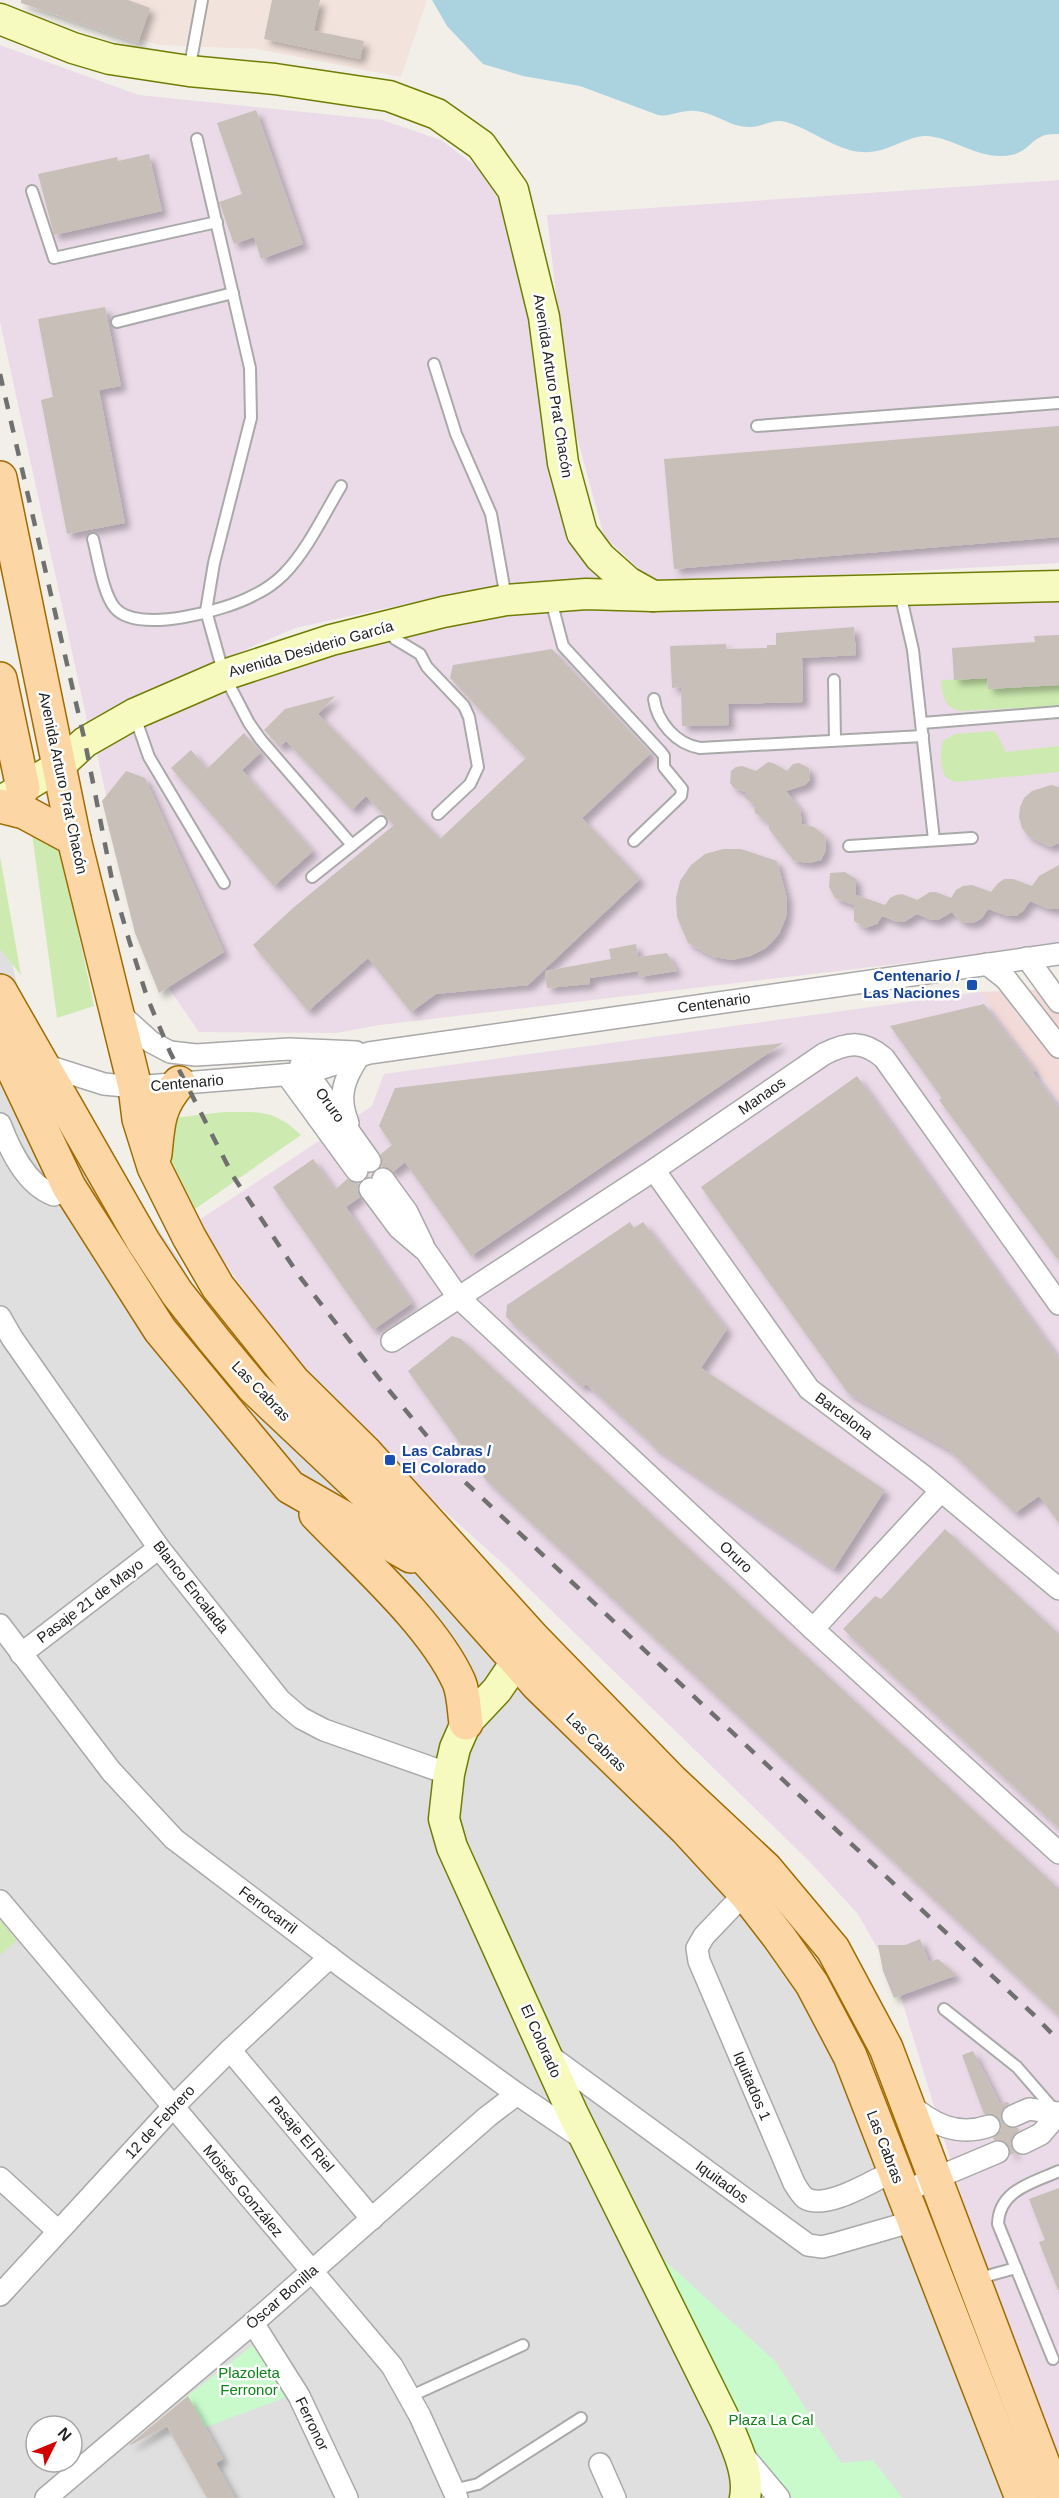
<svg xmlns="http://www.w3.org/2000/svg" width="1059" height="2498" viewBox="0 0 1059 2498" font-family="Arial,sans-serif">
	<defs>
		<filter id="shadow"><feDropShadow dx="5.5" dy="5.5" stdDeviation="3" flood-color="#0004"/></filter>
	</defs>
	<rect width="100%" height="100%" fill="#f2efe9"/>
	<path fill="#e0dfdf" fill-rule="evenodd" d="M0,910L18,989L67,1098L179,1259L206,1313L280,1411L763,1881L820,1958L872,2055L1041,2498H0ZM36,2426H72V2462H36Z"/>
	<polygon fill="#f2dad9" points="1059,989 1059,1100 980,992"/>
	<g fill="#ebdbe8">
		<polygon points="0,45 139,95 382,120 441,140 481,170 514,227 537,339 549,467 567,538 615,583 465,591 295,628 127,701 88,725 0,322"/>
		<polygon points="1059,180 1059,563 670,584 642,572 604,536 569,408 547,215"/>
		<polygon points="1059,600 1059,945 380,1025 336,1033 199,1032 170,990 132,916 95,744 250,665 573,602"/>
		<polygon points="980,992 1059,1100 1059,2469 982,2264 896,1981 858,1914 809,1861 511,1571 388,1460 290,1355 196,1222 372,1106 384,1074"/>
	</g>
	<polygon fill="#f3e3dd" points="25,0 427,0 401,77 257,49 158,45"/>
	<g fill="#cdebb0">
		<path d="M987,678L988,689L1059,685V706L961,711C944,708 942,695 941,680Z"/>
		<path d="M995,731L1006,752L1059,746V772L956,782C954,781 949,780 947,778C940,771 939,748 944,740L955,734Z"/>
		<polygon points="53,814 94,1006 57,1018 30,819"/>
		<polygon points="0,856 21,975 0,949"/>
		<path d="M224,1112C260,1112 274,1109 301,1135L178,1221L161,1124L173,1118Z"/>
		<polygon points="0,1920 17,1940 0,1955"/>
	</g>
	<g fill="#c8facc">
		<polygon points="663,2259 775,2361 841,2463 873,2460 902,2498 792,2498 742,2441"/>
		<polygon points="256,2343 289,2396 201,2429 181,2401"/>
	</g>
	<path fill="#aad3df" d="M432,0H1059V134C1055,134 1049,134 1045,135C1027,141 1029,155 1002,156C976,157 953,138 927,136C907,135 888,154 861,152C835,150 811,129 786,122C773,118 763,127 750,127C729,128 711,109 689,111C678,111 669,117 658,115L580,86L523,76L483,64L447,26Z"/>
	<g fill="#c7bfb8" filter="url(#shadow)">
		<polygon points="21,0 128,0 150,8 138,43 21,3"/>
		<polygon points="272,0 320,0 314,31 364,41 360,59 264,39"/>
		<polygon points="256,110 303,244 261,259 254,237 234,244 219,202 242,194 217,123"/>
		<polygon points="149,154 162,211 54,235 38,174 117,157 118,161"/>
		<polygon points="105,307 121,386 99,390 125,523 67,534 41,400 53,397 38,319"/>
		<polygon points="1059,426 1059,537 674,569 664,459"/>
		<polygon points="854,627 856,655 802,658 803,702 728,704 729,725 682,726 681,687 672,688 670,646 726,644 726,649 767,648 767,645 776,645 776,633"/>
		<polygon points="1059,635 1059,685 988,689 987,678 954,680 952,648 1035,642 1034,636"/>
		<polygon points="552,649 651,753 582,818 640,879 528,985 436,994 411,1012 368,958 308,1011 253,945 293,908 394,825 366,796 352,810 286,741 280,747 264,730 285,709 335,696 318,714 440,839 526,758 450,678 453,665"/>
		<polygon points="244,733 261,752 242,770 313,851 274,886 171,768 191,750 207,769"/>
		<polygon points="768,762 773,763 787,771 793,764 799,763 809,768 810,780 805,785 786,791 800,809 802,824 814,827 825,836 826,850 821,860 809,863 794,861 769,829 768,822 755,813 754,804 745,798 745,792 734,788 730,783 731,771 736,767 742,766 756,771"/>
		<polygon points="126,771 145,778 224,952 159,993 135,933 102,801"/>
		<polygon points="1051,785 1059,787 1059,843 1050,847 1028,836 1022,828 1019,817 1020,807 1024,798 1032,791"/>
		<polygon points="723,849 741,849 777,861 787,899 786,917 779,934 766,948 750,956 732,960 714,957 688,943 677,917 676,898 680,881 691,865 705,854"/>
		<polygon points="1059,865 1059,909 1049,909 1030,901 1023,911 1016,916 1008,916 988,909 982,918 975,922 967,923 959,920 952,912 938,920 932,920 917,914 904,922 898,922 882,916 877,924 865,928 854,921 854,905 835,898 829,887 830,873 845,872 856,879 856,895 885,905 890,898 896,895 902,894 917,900 930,892 936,892 951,898 956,890 963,886 972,885 991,892 997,884 1004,879 1013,879 1032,886 1039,876"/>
		<polygon points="636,944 638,957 667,953 677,971 639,977 638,971 590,978 590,984 547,988 545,971 611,959 609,949"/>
		<polygon points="984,1004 1035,1071 1033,1073 1059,1108 1059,1261 939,1100 942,1098 890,1026"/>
		<polygon points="783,1043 471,1256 405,1162 393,1172 381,1166 381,1154 392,1145 379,1126 395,1088"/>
		<polygon points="857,1076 1059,1359 1059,1523 1039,1496 1015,1513 948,1449 848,1393 701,1187"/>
		<polygon points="313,1159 335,1190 347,1179 359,1184 357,1190 360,1197 346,1207 412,1303 373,1330 273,1187"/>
		<polygon points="630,1222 634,1228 643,1222 727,1329 701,1368 885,1490 834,1569 651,1445 652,1444 586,1384 582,1387 506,1317 507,1305"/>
		<polygon points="452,1336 461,1339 1059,1889 1059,2016 487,1481 408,1371"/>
		<polygon points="945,1529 1059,1634 1059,1828 843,1629 875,1596 881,1599"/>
		<polygon points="920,1939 929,1962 938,1959 957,1975 894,1998 883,1971 878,1945 905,1945"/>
		<polygon points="973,2051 1000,2104 1008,2102 1009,2104 1003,2108 1000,2115 1005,2126 1018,2128 1019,2131 1013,2136 1010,2142 1015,2153 1010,2155 1010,2148 1005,2142 994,2140 993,2138 1001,2130 1001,2122 993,2114 984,2114 962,2055"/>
		<polygon points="1059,2188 1059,2290 1058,2290 1039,2242 1045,2240 1029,2199"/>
		<polygon points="188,2396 223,2459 216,2463 235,2498 207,2498 167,2426 131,2445 130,2444"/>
	</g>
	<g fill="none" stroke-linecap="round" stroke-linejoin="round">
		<g stroke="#a9a9a9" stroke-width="14">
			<g id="lane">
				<polyline points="189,71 202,0"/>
				<polyline points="197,139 250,368 251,418 214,563 206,611 224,675 249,723 261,740 352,845"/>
				<polyline points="32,191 54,258 217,222"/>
				<polyline points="117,322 233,293"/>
				<polyline points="434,364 456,434 491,514 506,598"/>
				<polyline points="757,426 1059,403"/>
				<path d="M93,539C98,558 103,594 115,608C138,635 227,610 254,595C265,590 275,583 284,574C308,549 323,516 341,486"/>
				<polyline points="900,593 913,650 934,840"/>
				<polyline points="551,600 563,646 661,752 664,756 664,767 682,789 681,796 634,841"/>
				<polyline points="388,629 395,639 420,654 427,667 464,706 469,717 478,767 470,784 438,814"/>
				<polyline points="834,680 835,740"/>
				<path d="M654,699C657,722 676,744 700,748L923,736"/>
				<polyline points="135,717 149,757 224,883"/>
				<polyline points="922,723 1059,712"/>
				<polyline points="849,846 972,838"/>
				<polyline points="312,877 381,822"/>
				<polyline points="944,2009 1017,2067 1056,2112"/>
				<polyline points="976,2279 1016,2268"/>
				<path d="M1053,2359L998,2224C999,2190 1032,2183 1059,2171"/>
				<polyline points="409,2397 523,2345"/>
				<polyline points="453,2490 478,2484 581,2418"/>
			</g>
		</g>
		<g stroke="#a9a9a9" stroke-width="24">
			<g id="street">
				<polyline points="1027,958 1059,1002"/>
				<polyline points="987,964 1006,979 1059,1047"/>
				<polyline points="119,1013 151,1042 170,1052 196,1055 289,1049 356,1052"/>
				<polyline points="38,1063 104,1084 135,1087 307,1073 369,1053 1059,954"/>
				<polyline points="301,1064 370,1161"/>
				<polyline points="287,1075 357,1171"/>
				<path d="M348,1123C337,1096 344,1079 359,1056"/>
				<path d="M0,1124C10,1150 26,1185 54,1195L69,1187"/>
				<polyline points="654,1170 809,1389 921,1474 1059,1589"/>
				<polyline points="383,1179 407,1212 423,1245"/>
				<polyline points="370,1189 399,1228 426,1251 458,1297 813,1629 1059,1853"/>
				<polyline points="0,1317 12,1338 159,1548 280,1700 301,1718 324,1730 449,1774"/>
				<path d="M392,1341L654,1170L824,1054C848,1042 863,1040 884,1058L1059,1304"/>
				<polyline points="0,1625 111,1771 174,1839 344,1968 517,2094 585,2140"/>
				<polyline points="813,1629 940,1492"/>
				<polyline points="21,1654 159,1548"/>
				<path d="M745,1893L704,1936L697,1948L699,1961L794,2183C797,2188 801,2195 805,2198C826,2211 874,2180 894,2171"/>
				<polyline points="0,1901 392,2366 420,2416 457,2498"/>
				<polyline points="230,2050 372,2219"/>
				<polyline points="547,2054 808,2245 822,2247 834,2244 914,2221"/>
				<path d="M908,2103C932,2124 957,2137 989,2126"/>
				<polyline points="1013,2116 1029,2109 1059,2113"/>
				<polyline points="1023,2143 1041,2134 1058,2114"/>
				<polyline points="0,2178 58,2231"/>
				<polyline points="903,2192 998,2152"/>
				<polyline points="0,2295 173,2107 230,2050 330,1957"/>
				<polyline points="253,2323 299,2396 347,2498"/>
				<polyline points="743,2455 779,2498"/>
				<polyline points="600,2464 615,2498"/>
				<polyline points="46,2498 253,2323 487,2117 517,2094"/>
			</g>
		</g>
		<g stroke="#707d05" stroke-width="33">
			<g id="secondary">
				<polyline points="0,19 73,48 110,59 189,71 275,79 389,96 437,114 481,145 513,190 544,317 563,463 582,533 600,557 628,582 653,596"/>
				<polyline points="3,800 59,766 85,742 134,714 224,675 331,640 443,612 506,600 586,594 653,596 1059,586"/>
				<path d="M529,1643L497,1690L466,1723L455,1748L449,1774L444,1819L452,1847L573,2114L725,2420C735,2443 750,2473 745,2498"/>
			</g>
		</g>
		<g stroke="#a06b00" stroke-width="36">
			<g id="primary">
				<polyline points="0,478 74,839 135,1087 139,1119 154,1167 189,1237 218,1287 293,1381 366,1453 533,1638 672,1781 766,1869 833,1949 886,2048 1056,2498"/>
				<polyline points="0,679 23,788"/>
				<polyline points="0,806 24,812 74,839"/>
				<polyline points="0,991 143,1241 177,1293 214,1340 253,1387 379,1506 538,1685 686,1829 745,1893 779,1937 812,1984 850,2056 1022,2498"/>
				<polyline points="1,1004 6,1054 69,1187 160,1330 290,1487 411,1556"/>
				<path d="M155,1154C158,1123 158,1107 179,1083"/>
				<path d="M316,1514C360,1560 433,1624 459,1682C464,1694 464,1710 466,1723"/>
			</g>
		</g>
		<use href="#lane" stroke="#fff" stroke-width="10"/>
		<use href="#street" stroke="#fff" stroke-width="21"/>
		<use href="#secondary" stroke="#f7fabf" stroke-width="30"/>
		<use href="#primary" stroke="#fcd6a4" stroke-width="33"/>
		<polyline stroke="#707070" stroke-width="4.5" stroke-dasharray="12 12" stroke-linecap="butt" points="0,374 85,742 113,885 129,940 147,997 170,1052 233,1176 300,1277 378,1377 465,1482 1034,2015 1059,2041"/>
	</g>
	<g fill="#1a4fb4" stroke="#fff" stroke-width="2">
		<rect x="966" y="979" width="12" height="12" rx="3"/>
		<rect x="384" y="1454" width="12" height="12" rx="3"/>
	</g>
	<g text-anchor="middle" stroke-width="5" stroke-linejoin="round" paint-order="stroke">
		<g font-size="15" fill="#222" stroke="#fff">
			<text transform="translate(553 386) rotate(81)" y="5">Avenida Arturo Prat Chacón</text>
			<text transform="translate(311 649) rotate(-16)" y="5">Avenida Desiderio García</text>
			<text transform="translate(63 783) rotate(78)" y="5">Avenida Arturo Prat Chacón</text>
			<text transform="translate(714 1003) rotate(-8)" y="5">Centenario</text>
			<text transform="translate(187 1083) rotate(-5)" y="5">Centenario</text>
			<text transform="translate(762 1096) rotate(-35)" y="5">Manaos</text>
			<text transform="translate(330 1105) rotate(54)" y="5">Oruro</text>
			<text transform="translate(261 1391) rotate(46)" y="5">Las Cabras</text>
			<text transform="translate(844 1416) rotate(37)" y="5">Barcelona</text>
			<text transform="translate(736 1557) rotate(43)" y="5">Oruro</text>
			<text transform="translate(191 1587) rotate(52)" y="5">Blanco Encalada</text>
			<text transform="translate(90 1601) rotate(-37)" y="5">Pasaje 21 de Mayo</text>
			<text transform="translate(596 1742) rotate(44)" y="5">Las Cabras</text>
			<text transform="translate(268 1910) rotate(37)" y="5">Ferrocarril</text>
			<text transform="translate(541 2041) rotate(66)" y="5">El Colorado</text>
			<text transform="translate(752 2086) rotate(67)" y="5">Iquitados 1</text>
			<text transform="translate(160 2122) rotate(-47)" y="5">12 de Febrero</text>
			<text transform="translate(301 2134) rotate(50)" y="5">Pasaje El Riel</text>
			<text transform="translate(885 2147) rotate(69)" y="5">Las Cabras</text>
			<text transform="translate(722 2182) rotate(36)" y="5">Iquitados</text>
			<text transform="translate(243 2191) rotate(50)" y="5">Moisés González</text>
			<text transform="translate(282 2297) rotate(-41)" y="5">Óscar Bonilla</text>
			<text transform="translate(312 2424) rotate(64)" y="5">Ferronor</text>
		</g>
		<g font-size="15" font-weight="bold" fill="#164399" stroke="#fff" text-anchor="end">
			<text x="960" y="981">Centenario /<tspan x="960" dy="17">Las Naciones</tspan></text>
			<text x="402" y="1456" text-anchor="start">Las Cabras /<tspan x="402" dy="17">El Colorado</tspan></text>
		</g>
		<g font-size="15" fill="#0c8416" stroke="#fff">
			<text x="249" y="2378">Plazoleta<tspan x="249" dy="17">Ferronor</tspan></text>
			<text x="771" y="2425">Plaza La Cal</text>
		</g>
	</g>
	<g transform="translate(54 2444) rotate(47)"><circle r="28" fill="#ffffff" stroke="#a7a7a7" stroke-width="1.5"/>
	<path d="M0-4.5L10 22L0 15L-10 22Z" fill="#d40000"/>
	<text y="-9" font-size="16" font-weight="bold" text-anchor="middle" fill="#222222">N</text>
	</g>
</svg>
